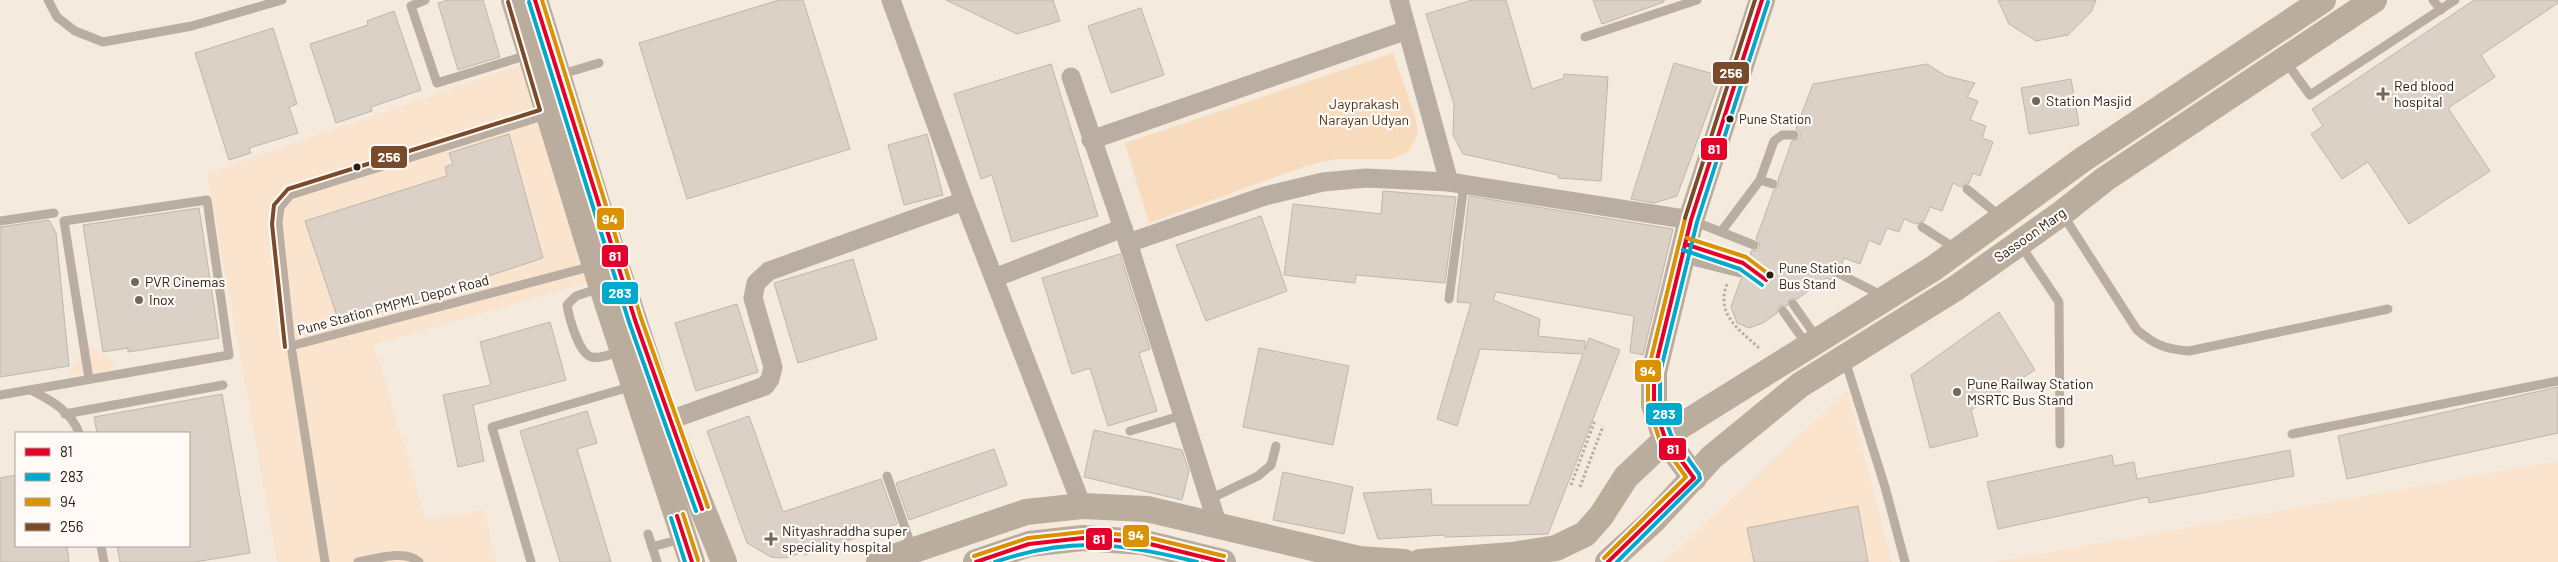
<svg xmlns="http://www.w3.org/2000/svg" width="2558" height="562" viewBox="0 0 2558 562" font-family="Barlow,sans-serif">
	<rect width="100%" height="100%" fill="#f5eade"/>
	<g fill="#fae4ce">
		<polygon points="526,63 593,281 374,345 426,519 484,510 496,562 277,562 207,173"/>
		<polygon points="89,345 116,364 106,372 67,375"/>
		<polygon points="1847,390 1892,562 1663,562 1678,549"/>
		<polygon points="2558,461 2558,562 1995,562"/>
	</g>
	<polygon fill="#f7dbbc" points="1393,53 1415,116 1418,133 1409,151 1392,159 1335,159 1306,166 1149,223 1125,143"/>
	<g fill="#dbd1c7" stroke="#bfb6ac">
		<polygon points="448,0 483,0 500,57 458,70 438,3"/>
		<polygon points="779,0 803,0 850,149 687,199 639,43"/>
		<polygon points="946,0 1053,0 1060,21 1017,34"/>
		<polygon points="1472,0 1506,0 1532,89 1564,78 1564,74 1608,77 1601,181 1558,178 1558,175 1463,154 1453,135 1454,104 1426,14"/>
		<polygon points="1593,0 1664,0 1664,2 1602,24"/>
		<polygon points="1998,0 2096,0 2091,12 2068,35 2036,41 2009,24"/>
		<polygon points="2474,0 2558,0 2558,3 2481,55 2495,77 2448,108 2490,171 2409,224 2368,162 2342,179 2311,134 2323,126 2312,109"/>
		<polygon points="1141,8 1164,75 1111,93 1088,26"/>
		<polygon points="394,11 421,90 371,107 372,111 336,123 310,44 368,25 367,21"/>
		<polygon points="273,28 297,104 289,107 298,133 249,148 251,153 229,160 195,53"/>
		<polygon points="1674,63 1721,76 1677,196 1654,203 1631,199"/>
		<polygon points="1051,64 1098,216 1012,242 992,175 981,179 954,94"/>
		<polygon points="1927,64 1946,76 1975,83 1967,97 1978,101 1970,120 1986,126 1982,138 1993,142 1980,176 1973,173 1969,183 1961,187 1953,183 1942,211 1930,207 1924,221 1916,224 1904,219 1899,232 1887,228 1880,245 1869,240 1860,264 1844,258 1841,267 1833,270 1835,281 1826,278 1797,299 1790,299 1787,306 1779,306 1777,313 1763,323 1749,328 1737,323 1731,307 1741,279 1746,275 1745,269 1749,265 1751,251 1757,250 1760,247 1759,242 1756,239 1774,190 1779,186 1778,180 1792,141 1800,138 1800,132 1796,129 1813,84"/>
		<polygon points="2071,79 2079,125 2029,134 2021,88"/>
		<polygon points="509,134 543,258 340,325 305,221 447,176 445,167 453,164 449,153"/>
		<polygon points="927,134 943,195 904,205 888,145"/>
		<polygon points="1383,191 1456,197 1445,283 1356,275 1355,283 1284,275 1293,204 1381,214"/>
		<polygon points="1469,196 1673,229 1643,355 1630,352 1634,316 1496,292 1493,300 1540,319 1538,336 1585,341 1585,350 1589,338 1620,350 1548,534 1445,537 1445,535 1378,539 1363,493 1431,489 1432,505 1529,505 1583,354 1480,349 1457,426 1437,419 1471,303 1457,302"/>
		<polygon points="199,208 219,338 128,352 128,348 103,352 83,225"/>
		<polygon points="1261,216 1287,291 1206,321 1176,245"/>
		<polygon points="49,220 56,233 69,366 0,377 0,227"/>
		<polygon points="1120,254 1150,349 1139,353 1157,411 1108,426 1090,368 1072,374 1042,278"/>
		<polygon points="853,259 877,339 798,363 774,283"/>
		<polygon points="737,304 758,372 696,391 675,323"/>
		<polygon points="1999,312 2035,370 1971,410 1978,436 1930,448 1911,375"/>
		<polygon points="550,322 566,380 473,405 484,461 458,467 443,395 491,385 480,342"/>
		<polygon points="1259,348 1349,366 1333,445 1243,427"/>
		<polygon points="2558,387 2558,433 2347,479 2338,436"/>
		<polygon points="222,394 250,553 195,562 120,562 117,546 189,546 189,433 97,433 94,417"/>
		<polygon points="587,411 597,443 577,449 611,562 560,562 520,431"/>
		<polygon points="749,416 783,512 881,479 897,524 805,555 804,552 785,558 771,557 747,543 707,431"/>
		<polygon points="1094,430 1182,450 1189,471 1182,500 1084,477"/>
		<polygon points="994,449 1007,485 909,520 896,483"/>
		<polygon points="2290,450 2294,476 2149,503 2148,497 1998,529 1987,482 2112,455 2114,466 2134,462 2137,479"/>
		<polygon points="1283,472 1353,487 1344,534 1273,520"/>
		<polygon points="16,475 16,546 67,546 69,562 0,562 0,478"/>
		<polygon points="1858,506 1868,562 1754,562 1747,528"/>
	</g>
	<g fill="none" stroke-linecap="round" stroke-linejoin="round">
		<g stroke="#b7aea4" stroke-width="3" stroke-dasharray="2.5 2.5" stroke-linecap="butt">
			<path d="M1727,284C1715,315 1740,330 1760,349"/>
			<polyline points="1571,485 1595,420"/>
			<polyline points="1580,487 1603,426"/>
		</g>
		<g stroke="#baaea2" stroke-width="9">
			<polyline points="48,0 57,17 75,31 103,42 192,26 282,0"/>
			<polyline points="425,0 411,6 437,83 528,55"/>
			<polyline points="2433,0 2441,10"/>
			<polyline points="1585,37 1697,0"/>
			<polyline points="2286,62 2310,95 2455,0"/>
			<polyline points="559,75 599,63"/>
			<polyline points="1760,180 1773,184"/>
			<polyline points="1967,189 2001,217"/>
			<path d="M2063,215L2137,330C2155,345 2165,349 2189,351L2388,309"/>
			<polyline points="0,221 54,213"/>
			<polyline points="1693,221 1754,245"/>
			<polyline points="1922,227 1956,249"/>
			<polyline points="1721,232 1760,180 1774,141 1782,135 1794,135"/>
			<polyline points="1688,244 1743,263"/>
			<polyline points="2020,244 2059,302 2060,444"/>
			<polyline points="1684,259 1740,273"/>
			<polyline points="1838,273 1883,296"/>
			<path d="M600,288L576,296L567,305C569,317 579,355 592,357C601,359 611,354 620,351"/>
			<polyline points="1449,299 1464,184"/>
			<polyline points="1793,304 1817,338"/>
			<polyline points="1783,311 1807,345"/>
			<polyline points="291,346 593,266"/>
			<polyline points="1845,360 1885,487 1905,562"/>
			<path d="M31,390C50,400 71,411 79,433"/>
			<polyline points="0,395 229,355 207,200 64,221 89,379"/>
			<polyline points="65,414 223,385"/>
			<polyline points="1130,431 1183,415"/>
			<polyline points="2292,434 2558,381"/>
			<polyline points="887,476 912,548"/>
			<polyline points="1210,499 1258,476 1271,465 1276,446"/>
			<polyline points="648,534 657,562"/>
			<polyline points="101,546 104,562"/>
			<polyline points="652,547 681,539"/>
			<polyline points="325,562 291,346 278,223 280,207 290,195 546,115"/>
			<path d="M358,562C375,559 406,549 419,562"/>
			<polyline points="531,562 492,427 633,386"/>
		</g>
		<g stroke="#baaea2" stroke-width="19">
			<polyline points="891,0 964,201 1082,506"/>
			<polyline points="1399,0 1449,182"/>
			<polyline points="1071,77 1128,243 1218,526"/>
			<polyline points="1091,140 1407,30"/>
			<polyline points="1128,243 1265,196 1323,182 1366,178 1449,182 1691,220"/>
			<polyline points="994,278 1123,228"/>
			<polyline points="667,421 765,386 770,379 773,367 753,298 756,283 769,271 964,201"/>
		</g>
		<g stroke="#baad9d" stroke-width="26">
			<polyline points="514,0 595,266 692,562"/>
			<polyline points="535,0 615,261 667,421 724,562"/>
			<polyline points="1694,478 1665,438 1654,405 1654,372 1691,220 1762,0"/>
			<polyline points="879,562 1026,512 1082,506 1147,509 1359,559 1404,562"/>
			<polyline points="976,562 1029,544 1083,538 1142,542 1223,562"/>
			<polyline points="1420,562 1512,555 1556,548 1585,534 1601,516 1626,477 1679,427 1934,268 2082,160 2323,0"/>
			<polyline points="1608,562 1653,521 1712,457 1800,385 1956,288 2062,213 2105,179 2374,0"/>
		</g>
		<g stroke="#fffaf5" stroke-width="8">
			<g id="bus-1">
				<polyline points="535,0 635,320 702,509"/>
				<polyline points="1685,244 1743,263 1766,280"/>
				<polyline points="677,516 692,562"/>
				<polyline points="976,562 1029,544 1083,538 1142,542 1223,562"/>
				<polyline points="1608,562 1694,478 1665,438 1654,405 1654,372 1691,220 1762,0"/>
			</g>
		</g>
		<g stroke="#fffaf5" stroke-width="8">
			<g id="bus-2">
				<polyline points="529,2 629,322 696,511"/>
				<polyline points="1683,250 1740,269 1762,285"/>
				<polyline points="671,518 685,562"/>
				<path d="M995,562C1071,536 1122,543 1197,562"/>
				<polyline points="1617,562 1700,479 1699,474 1671,435 1660,404 1660,373 1697,222 1768,2"/>
			</g>
		</g>
		<g stroke="#fffaf5" stroke-width="8">
			<g id="bus-3">
				<polyline points="542,0 641,318 708,507"/>
				<polyline points="1687,238 1746,257 1770,275"/>
				<polyline points="683,514 698,560"/>
				<polyline points="974,556 1028,538 1083,532 1143,536 1224,556"/>
				<polyline points="1604,558 1686,477 1660,441 1648,405 1648,371 1685,219"/>
			</g>
		</g>
		<g stroke="#fffaf5" stroke-width="8">
			<g id="bus-4">
				<polyline points="1685,218 1755,0"/>
				<polyline points="285,347 272,224 274,205 288,189 540,110 508,2"/>
			</g>
		</g>
		<use href="#bus-1" stroke="#e4002b" stroke-width="4"/>
		<use href="#bus-2" stroke="#00a9ce" stroke-width="4"/>
		<use href="#bus-3" stroke="#d89203" stroke-width="4"/>
		<use href="#bus-4" stroke="#7a4b2a" stroke-width="4"/>
	</g>
	<g fill="#70675d" stroke="#fffaf5" stroke-width="2">
		<path d="M2380.5 86.5h5v5h5v5h-5v5h-5v-5h-5v-5h5z"/>
		<circle cx="2036" cy="101" r="5"/>
		<circle cx="135" cy="282" r="5"/>
		<circle cx="139" cy="300" r="5"/>
		<circle cx="1957" cy="392" r="5"/>
		<path d="M768.5 531.5h5v5h5v5h-5v5h-5v-5h-5v-5h5z"/>
	</g>
	<g fill="#292017" stroke="#fffaf5" stroke-width="2">
		<circle cx="1730" cy="119" r="4.5"/>
		<circle cx="357" cy="167" r="4.5"/>
		<circle cx="1770" cy="275" r="4.5"/>
	</g>
	<g text-anchor="middle" stroke-width="4.5" stroke-linejoin="round" paint-order="stroke">
		<g font-size="13" fill="#292017" stroke="#fffaf5" text-anchor="start">
			<text x="1739" y="124">Pune Station</text>
			<text x="1779" y="273">Pune Station<tspan x="1779" dy="16">Bus Stand</tspan></text>
		</g>
		<g font-size="14" fill="#292017" stroke="#fffaf5" text-anchor="start">
			<text x="2394" y="91">Red blood<tspan x="2394" dy="16">hospital</tspan></text>
			<text x="2046" y="106">Station Masjid</text>
			<text x="145" y="287">PVR Cinemas</text>
			<text x="149" y="305">Inox</text>
			<text x="1967" y="389">Pune Railway Station<tspan x="1967" dy="16">MSRTC Bus Stand</tspan></text>
			<text x="782" y="536">Nityashraddha super<tspan x="782" dy="16">speciality hospital</tspan></text>
		</g>
		<g font-size="14" fill="#51340f" stroke="#fffaf5">
			<text x="1364" y="109">Jayprakash<tspan x="1364" dy="16">Narayan Udyan</tspan></text>
		</g>
		<g font-size="14" fill="#292017" stroke="#fffaf5">
			<text transform="translate(2030 235) rotate(-35)" y="5">Sassoon Marg</text>
			<text transform="translate(393 305) rotate(-15)" y="5">Pune Station PMPML Depot Road</text>
		</g>
	</g>
	<g stroke="#fffaf5" stroke-width="2">
		<rect x="1712" y="61" width="38" height="24" rx="5" fill="#7a4b2a"/>
		<rect x="1700" y="137" width="28" height="24" rx="5" fill="#e4002b"/>
		<rect x="370" y="145" width="38" height="24" rx="5" fill="#7a4b2a"/>
		<rect x="596" y="207" width="29" height="24" rx="5" fill="#d89203"/>
		<rect x="601" y="244" width="28" height="24" rx="5" fill="#e4002b"/>
		<rect x="601" y="281" width="38" height="24" rx="5" fill="#00a9ce"/>
		<rect x="1634" y="359" width="28" height="24" rx="5" fill="#d89203"/>
		<rect x="1645" y="402" width="38" height="24" rx="5" fill="#00a9ce"/>
		<rect x="1658" y="437" width="29" height="24" rx="5" fill="#e4002b"/>
		<rect x="1122" y="524" width="28" height="24" rx="5" fill="#d89203"/>
		<rect x="1085" y="527" width="28" height="24" rx="5" fill="#e4002b"/>
	</g>
	<g font-size="14" text-anchor="middle" font-weight="bold" fill="#fff">
		<text x="1731" y="78">256</text>
		<text x="1714" y="154">81</text>
		<text x="389" y="162">256</text>
		<text x="610" y="224">94</text>
		<text x="615" y="261">81</text>
		<text x="620" y="298">283</text>
		<text x="1648" y="376">94</text>
		<text x="1664" y="419">283</text>
		<text x="1673" y="454">81</text>
		<text x="1136" y="540">94</text>
		<text x="1099" y="544">81</text>
	</g>
	<rect x="15" y="432" width="175" height="115" fill="#fffaf5" stroke="#a9a39c"/>
	<rect x="25" y="448" width="25" height="8" fill="#e4002b" stroke="#a9a39c"/>
	<text x="60" y="457" font-size="15" fill="#292017">81</text>
	<rect x="25" y="473" width="25" height="8" fill="#00a9ce" stroke="#a9a39c"/>
	<text x="60" y="482" font-size="15" fill="#292017">283</text>
	<rect x="25" y="498" width="25" height="8" fill="#d89203" stroke="#a9a39c"/>
	<text x="60" y="507" font-size="15" fill="#292017">94</text>
	<rect x="25" y="523" width="25" height="8" fill="#7a4b2a" stroke="#a9a39c"/>
	<text x="60" y="532" font-size="15" fill="#292017">256</text>
</svg>
